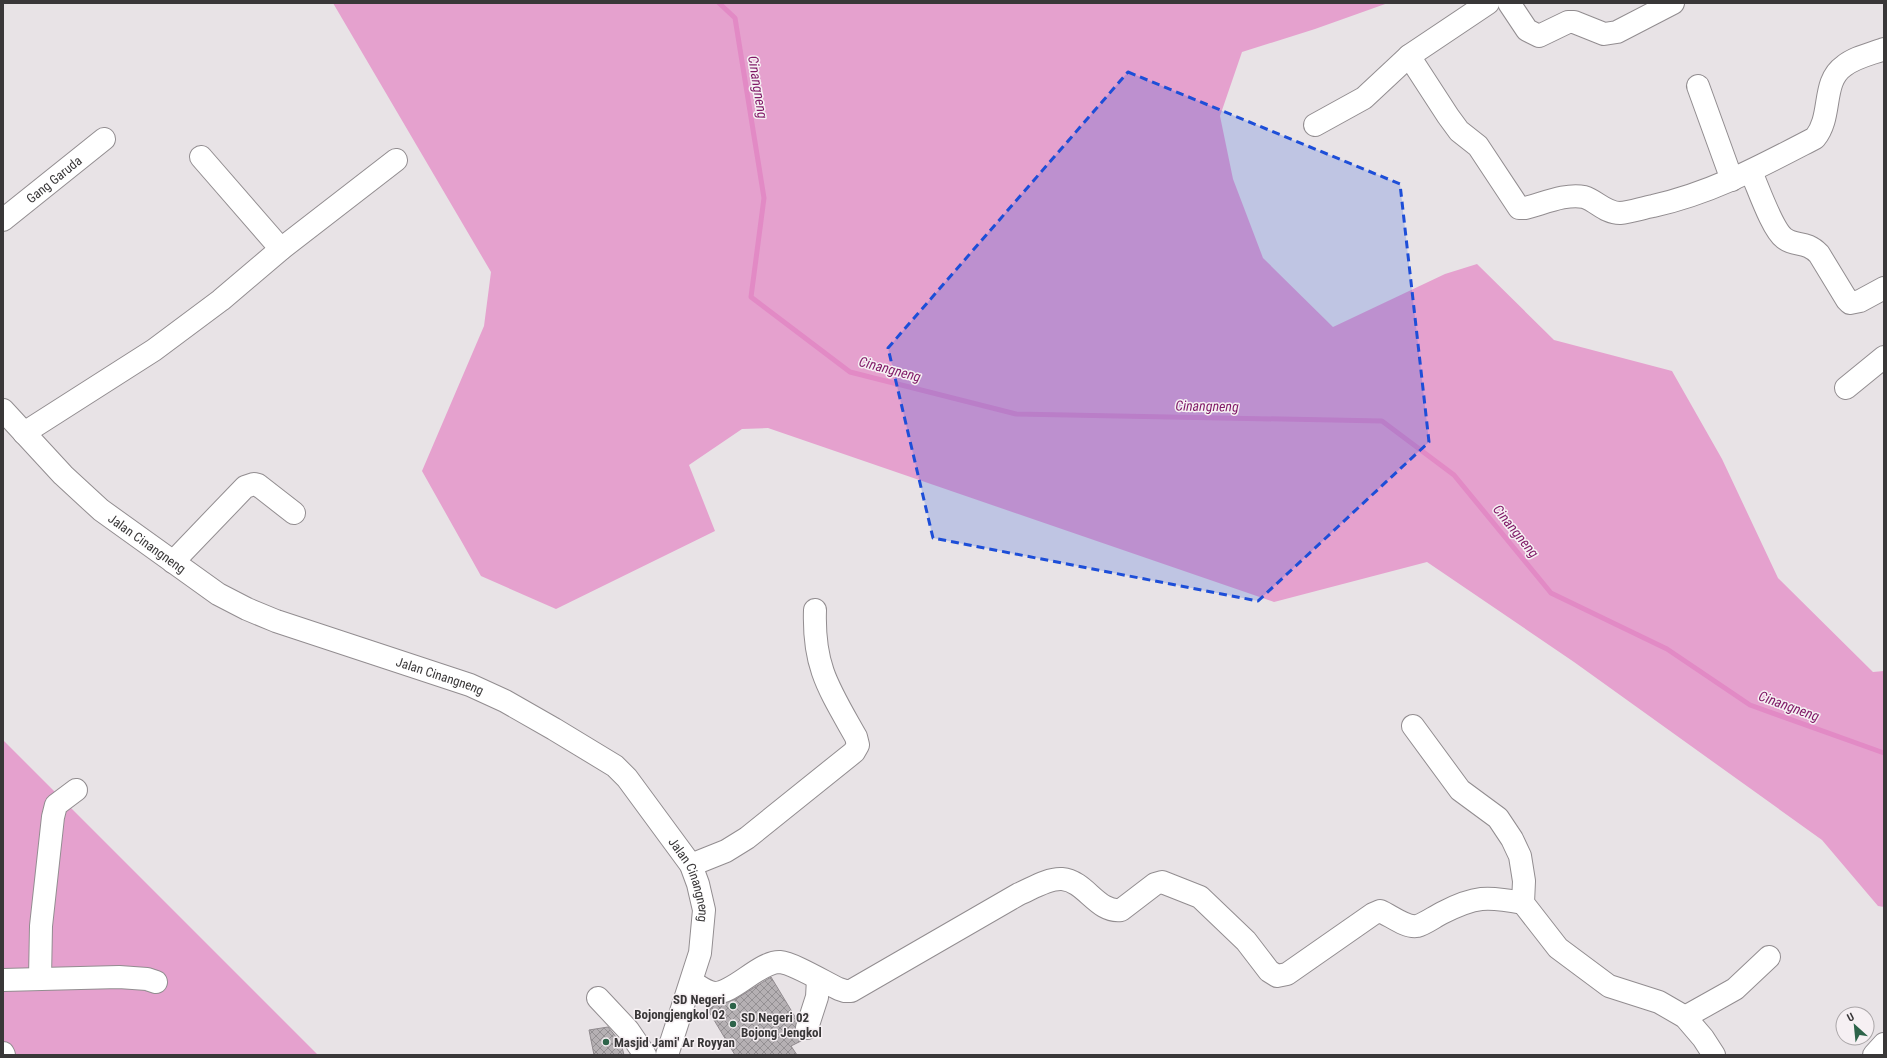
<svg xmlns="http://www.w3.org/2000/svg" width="1887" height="1058" viewBox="0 0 1887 1058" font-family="'Roboto Condensed',sans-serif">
	<defs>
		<pattern id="building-cross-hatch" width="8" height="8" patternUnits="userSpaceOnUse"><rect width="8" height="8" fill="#b5b0b3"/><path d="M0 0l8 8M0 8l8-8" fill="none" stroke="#949093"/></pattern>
	</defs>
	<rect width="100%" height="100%" fill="#e8e3e6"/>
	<g fill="#e5a1ce">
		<polygon points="333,3 1388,3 1315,29 1242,52 1220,116 1233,179 1263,258 1333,327 1445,274 1477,264 1554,340 1672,371 1722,459 1778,578 1873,672 1884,671 1884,907 1878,906 1822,840 1574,662 1427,562 1274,602 768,428 742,429 689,465 715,531 556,609 481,576 422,471 484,326 491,272"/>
		<polygon points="3,740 318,1055 3,1055"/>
	</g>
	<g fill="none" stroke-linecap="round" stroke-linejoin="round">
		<polyline stroke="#e28ac5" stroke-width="5" points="719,3 735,18 764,198 751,297 850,372 1016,414 1382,421 1454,475 1551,593 1667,649 1750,705 1884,753"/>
	</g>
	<g fill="url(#building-cross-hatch)" stroke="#918b8f">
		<polygon points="771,977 797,1020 795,1031 798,1036 803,1040 791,1046 797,1055 735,1055 708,1010 715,1005 736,999"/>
		<polygon points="608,1027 621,1043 624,1055 594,1055 589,1030"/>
	</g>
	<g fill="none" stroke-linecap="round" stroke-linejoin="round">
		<g stroke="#928d90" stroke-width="24">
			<g id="minor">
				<path d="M1488,3L1409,56L1448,116L1459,131L1478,146L1519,208H1525C1542,204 1566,193 1584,197C1597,201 1605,213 1620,213C1631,212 1642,208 1653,206C1712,193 1761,166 1815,138C1833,116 1821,82 1844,66C1855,57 1871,54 1884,49"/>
				<polyline points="1509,3 1527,30 1539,36 1568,22 1574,22 1604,34 1617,32 1673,3"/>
				<polyline points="1698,86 1732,180"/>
				<polyline points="1315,125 1364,98 1409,56"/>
				<polyline points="201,157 281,249"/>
				<path d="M1751,172C1758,187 1772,229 1784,238C1795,247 1806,240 1819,254L1847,300L1850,303L1860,301L1884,288"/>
				<path id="s1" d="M3,220L104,139"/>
				<polyline points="1846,388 1884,357"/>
				<path id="s2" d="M3,410L63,475L101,510L218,594L247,609L276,621L470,685L505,701L554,729L615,766L627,778L691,865L698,884L704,910L700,953L667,1055"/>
				<polyline points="24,433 154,350 221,300 281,249 396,160"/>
				<polyline points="173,562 245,487 254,484 258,485 294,513"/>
				<polyline points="1413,726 1460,790 1498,818 1512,839 1520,856 1524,881 1523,903 1558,948 1609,986 1659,1002 1685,1017 1703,1038 1714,1055"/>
				<path d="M691,865L726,851L747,838L854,752L858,745L856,737C829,689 813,667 815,610"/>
				<polyline points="40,978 41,926 53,817 56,805 76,790"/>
				<polyline points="3,980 119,977 147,979 156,982"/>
				<path d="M692,982C699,986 706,992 714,993C733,994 760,961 780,962C793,963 826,983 839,989L845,991H851L1019,894C1031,889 1048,878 1062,879C1086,881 1097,913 1121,910L1155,884L1162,882L1200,897L1246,941L1269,971L1277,976L1287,974L1373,914L1380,911C1390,915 1406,928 1417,926C1425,924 1434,917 1442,913C1475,896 1487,896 1523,903"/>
				<polyline points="598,998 628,1030 645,1055"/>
				<polyline points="1685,1017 1735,989 1769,957"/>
				<polyline points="807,1028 817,997 818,979"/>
				<polyline points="3,1053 4,1055"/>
				<polyline points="1874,1055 1884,1044"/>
			</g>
		</g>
		<use href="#minor" stroke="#fff" stroke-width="22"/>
	</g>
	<path fill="#1d4ed8" fill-opacity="0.2" stroke="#1d4ed8" stroke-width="3" stroke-dasharray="8 5" stroke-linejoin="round" d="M1128,72L1400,184L1429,442L1258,601L933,538L888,348Z"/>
	<g fill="#2d6349" stroke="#f6f0f3" stroke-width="1.5">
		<circle cx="733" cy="1006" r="4"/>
		<circle cx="733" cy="1024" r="4"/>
		<circle cx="606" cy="1042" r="4"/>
	</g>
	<g text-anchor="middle" stroke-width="3" stroke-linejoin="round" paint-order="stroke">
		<g font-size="13" fill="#393738" stroke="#f6f0f3">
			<text dy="5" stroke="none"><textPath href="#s1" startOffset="65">Gang Garuda</textPath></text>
			<text dy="5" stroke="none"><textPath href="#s2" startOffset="197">Jalan Cinangneng</textPath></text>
			<text dy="5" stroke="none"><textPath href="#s2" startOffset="521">Jalan Cinangneng</textPath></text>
			<text dy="5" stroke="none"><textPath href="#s2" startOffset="857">Jalan Cinangneng</textPath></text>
		</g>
		<g font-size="13" font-weight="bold" fill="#393738" stroke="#f6f0f3" text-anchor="start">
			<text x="725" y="1004" text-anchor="end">SD Negeri<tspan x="725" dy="15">Bojongjengkol 02</tspan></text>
			<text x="741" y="1022">SD Negeri 02<tspan x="741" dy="15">Bojong Jengkol</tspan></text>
			<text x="614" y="1047">Masjid Jami' Ar Royyan</text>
		</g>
		<g font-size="14" font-style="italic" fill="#7f1866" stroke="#f6f0f3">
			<text transform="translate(758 87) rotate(81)" y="5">Cinangneng</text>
			<text transform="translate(890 369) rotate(15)" y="5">Cinangneng</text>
			<text transform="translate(1207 406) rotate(1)" y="5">Cinangneng</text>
			<text transform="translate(1516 531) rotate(51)" y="5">Cinangneng</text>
			<text transform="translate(1789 706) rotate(20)" y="5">Cinangneng</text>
		</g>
	</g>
	<rect width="1887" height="1058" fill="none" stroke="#393738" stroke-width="8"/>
	<g transform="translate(1855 1026) rotate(333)"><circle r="19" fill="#f6f0f3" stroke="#aaa6a8"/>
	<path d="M0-3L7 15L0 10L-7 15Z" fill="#2d6349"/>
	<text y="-6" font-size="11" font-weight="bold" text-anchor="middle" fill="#393738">U</text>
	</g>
</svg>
